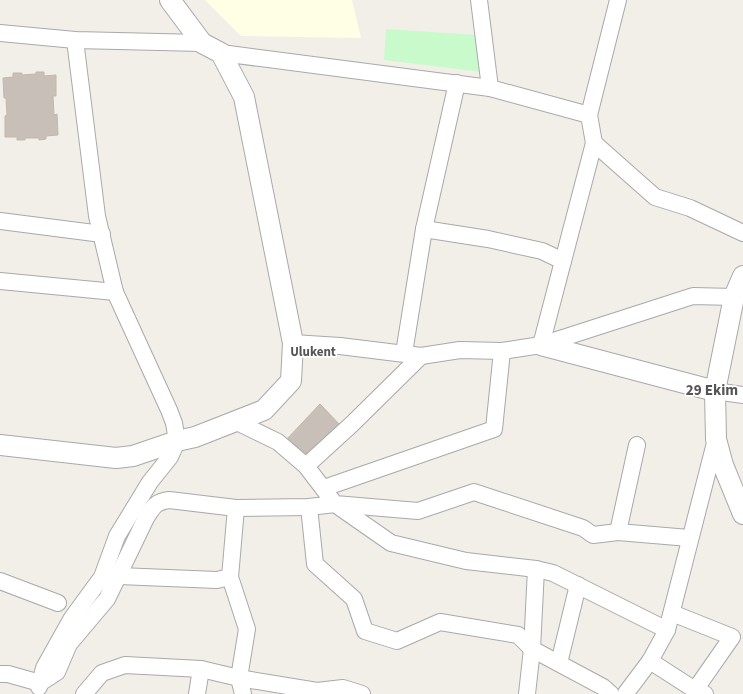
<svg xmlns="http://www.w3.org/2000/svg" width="743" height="694" viewBox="0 0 743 694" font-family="'Source Sans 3',sans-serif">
	<rect width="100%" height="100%" fill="#f2efe9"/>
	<polygon fill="#ffffe5" points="205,0 352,0 361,38 241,36"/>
	<polygon fill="#c8facc" points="386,29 478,35 482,72 384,60"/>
	<g fill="#c7bfb8" stroke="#c4b6ab">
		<polygon points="36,72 44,72 44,76 56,75 56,96 53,96 54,115 57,114 58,135 46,136 46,139 39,140 39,138 25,138 25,140 17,140 17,137 5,137 5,116 7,115 6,98 4,98 3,78 13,77 13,73 22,73 22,75 36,74"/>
		<polygon points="320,404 341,426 304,455 287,439"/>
	</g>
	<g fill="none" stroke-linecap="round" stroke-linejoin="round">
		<g stroke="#a9a9a9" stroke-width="18">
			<g id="minor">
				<polyline points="479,0 490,88"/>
				<polyline points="0,33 75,40 202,43"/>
				<polyline points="221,53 490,88 589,115 594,143 655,197 690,208 743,233"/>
				<polyline points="589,115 618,0"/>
				<polyline points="0,221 102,234"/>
				<polyline points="424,229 488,239 542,251 563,261"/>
				<polyline points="0,281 115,292"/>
				<polyline points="293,343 340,346 421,356 460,350 502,351 541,345 693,296 734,297"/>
				<polyline points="541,345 594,143"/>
				<polyline points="404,353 424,229 457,83"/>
				<polyline points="715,391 743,395"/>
				<polyline points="235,421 278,442 306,466 335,504 418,511 474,492 583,528 593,535 618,532 689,538"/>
				<polyline points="306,466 352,424 421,356"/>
				<polyline points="324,488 494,429 502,351"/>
				<polyline points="309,507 315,564 354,599 365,631 397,641 440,622 518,635 532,649 603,687 611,694"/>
				<polyline points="236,508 230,577 247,629 239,678 243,694"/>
				<polyline points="618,532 637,445"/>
				<polyline points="119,576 217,580 230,577"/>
				<polyline points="0,581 58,603"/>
				<polyline points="672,613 732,637 695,690"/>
				<polyline points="650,661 695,690 705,694"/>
				<polyline points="559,663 578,585"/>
				<path d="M0,674H8L40,683L57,672L69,644L107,599L146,518C153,507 155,502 169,500L236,508L309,507L335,504L391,543L466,561L536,569L553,573L667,630"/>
				<polyline points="39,687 44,668 72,618 102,577 117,536 150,482 170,457 177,441 174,423 169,410 115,292 97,216 75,40"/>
				<polyline points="626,693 650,661 667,630 716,439"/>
				<polyline points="84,694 102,673 125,665 201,669 239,678 317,691 343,688 362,694"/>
				<polyline points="197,694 201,669"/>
				<polyline points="527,694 532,649 536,569"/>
			</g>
		</g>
		<g stroke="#a9a9a9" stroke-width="22">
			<g id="tertiary">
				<polyline points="743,276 734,297 715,391 716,439 723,465 743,514"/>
				<polyline points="541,345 715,391"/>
				<polyline points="0,445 116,458 133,456 177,441 195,437 264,410 291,381 293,343 244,97 221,53 202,43 170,0"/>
			</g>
		</g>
		<use href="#minor" stroke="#fff" stroke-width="16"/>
		<use href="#tertiary" stroke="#fff" stroke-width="20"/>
	</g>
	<g text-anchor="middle" stroke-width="3.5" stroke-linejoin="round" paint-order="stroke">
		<g font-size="13" font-weight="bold" fill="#555" stroke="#fff">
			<text x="313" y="356">Ulukent</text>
		</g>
		<g font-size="15" font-weight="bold" fill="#555" stroke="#fff">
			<text x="712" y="395">29 Ekim</text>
		</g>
	</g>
</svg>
